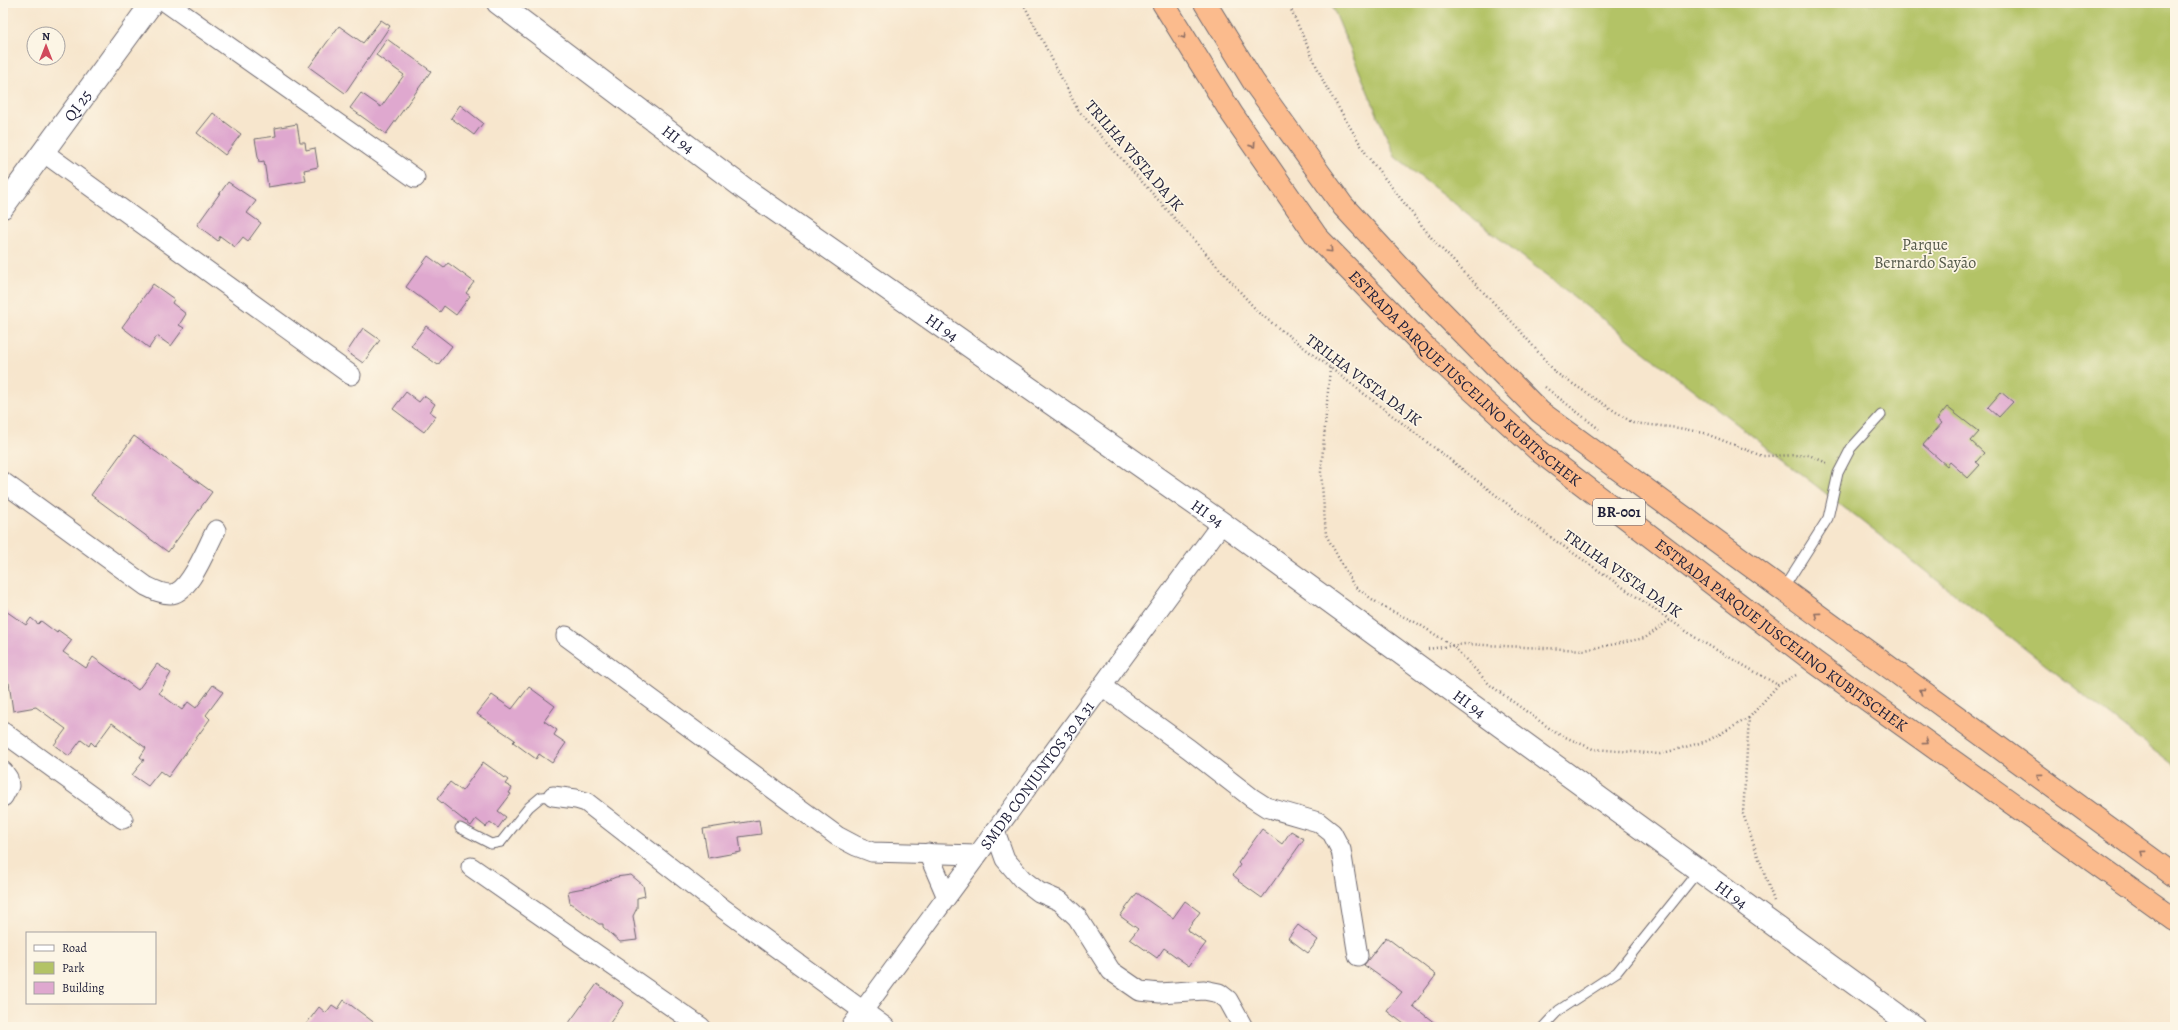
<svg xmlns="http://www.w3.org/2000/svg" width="2178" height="1030" viewBox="0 0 2178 1030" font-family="Alegreya,serif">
	<rect width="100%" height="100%" fill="#fcf5e5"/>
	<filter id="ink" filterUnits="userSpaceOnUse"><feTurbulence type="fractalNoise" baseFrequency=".025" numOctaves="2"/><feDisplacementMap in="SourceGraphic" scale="8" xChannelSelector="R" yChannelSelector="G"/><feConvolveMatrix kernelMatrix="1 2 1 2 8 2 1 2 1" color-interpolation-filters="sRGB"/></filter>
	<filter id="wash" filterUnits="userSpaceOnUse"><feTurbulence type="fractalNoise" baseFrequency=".012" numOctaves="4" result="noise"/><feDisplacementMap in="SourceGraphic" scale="16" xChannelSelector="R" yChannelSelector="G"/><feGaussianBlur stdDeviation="0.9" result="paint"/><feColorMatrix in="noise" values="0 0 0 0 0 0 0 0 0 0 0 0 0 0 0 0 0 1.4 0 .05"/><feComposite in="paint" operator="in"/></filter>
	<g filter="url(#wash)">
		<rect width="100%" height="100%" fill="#f7e6cd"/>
		<polygon fill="#b3c366" stroke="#6a7250" points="1331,3 2175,3 2175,766 1395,157"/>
		<g id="blocks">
			<g fill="#dfa8cf">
				<polygon points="381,20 390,26 345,93 309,67 339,26 363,43"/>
				<polygon points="387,39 431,71 386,134 350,108 361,93 381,107 404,75 376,55"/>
				<polygon points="460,105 483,123 474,135 451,118"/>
				<polygon points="213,113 241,134 225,155 197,133"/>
				<polygon points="297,124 300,142 305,142 306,150 315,148 318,167 304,170 306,181 268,187 264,161 259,162 255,139 276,136 275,128"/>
				<polygon points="228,182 256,201 247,213 261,223 248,241 243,237 235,247 220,236 218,241 197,225"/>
				<polygon points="428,256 444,268 448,263 474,282 466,293 470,296 456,315 444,306 440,312 406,287"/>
				<polygon points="153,284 174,299 172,303 186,314 179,325 184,328 171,346 157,336 149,348 122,327"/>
				<polygon points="426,326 452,346 438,365 411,346"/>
				<polygon points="363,328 380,340 363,363 347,352"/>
				<polygon points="406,392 419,402 424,396 435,404 430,412 436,416 424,432 393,409"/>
				<polygon points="2001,392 2013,402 1999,417 1988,407"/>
				<polygon points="1947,407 1979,432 1971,441 1984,453 1976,462 1980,465 1968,478 1950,462 1947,466 1923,445 1942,423 1937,419"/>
				<polygon points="134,436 212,492 168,552 91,495"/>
				<polygon points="3,609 26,625 31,618 38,624 41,621 57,633 58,630 72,640 63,652 86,668 93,657 138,690 157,664 171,673 159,693 182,710 188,702 196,708 213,685 223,692 206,715 210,719 168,777 160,771 148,786 132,775 144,760 140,757 146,748 112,723 95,746 91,742 89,746 81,740 69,756 54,745 66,729 36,707 13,711 9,683 3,679"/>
				<polygon points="529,687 555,706 544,721 557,730 554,735 566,743 552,763 539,754 536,759 513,742 515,740 477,714 492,695 512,709"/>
				<polygon points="483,762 508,780 505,784 512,788 509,793 511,794 498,811 506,817 498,828 490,822 486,827 476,819 471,826 437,799 450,782 462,791"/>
				<polygon points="759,820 761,834 739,837 741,852 708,858 703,829"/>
				<polygon points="1262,829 1282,844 1291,831 1304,839 1262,898 1238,881 1239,880 1233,875 1240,865 1238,863"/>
				<polygon points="631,875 643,885 645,896 637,898 637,908 633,916 637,940 620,942 603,927 603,924 599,924 570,903 568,891 594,886 616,877"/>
				<polygon points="1137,893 1173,918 1185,901 1200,912 1187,930 1206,943 1189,966 1164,948 1157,958 1130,939 1138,929 1120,916"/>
				<polygon points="1298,925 1318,940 1308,953 1288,938"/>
				<polygon points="1386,937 1436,975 1413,1006 1440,1027 1408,1027 1388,1012 1387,1010 1402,992 1364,965"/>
				<polygon points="597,984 624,1003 607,1027 566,1027"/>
				<polygon points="344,1000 380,1027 304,1027 319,1007 326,1013 332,1005 338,1009"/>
			</g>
		</g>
	</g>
	<g filter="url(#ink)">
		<use href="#blocks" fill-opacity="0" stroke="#6d676e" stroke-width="1"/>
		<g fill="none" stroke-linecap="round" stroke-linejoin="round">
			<g stroke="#6d676e" stroke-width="11">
				<g id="service">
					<polyline points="1783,589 1828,518 1838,473 1851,448 1881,415"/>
					<polyline points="460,828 491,844 501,842 529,807 541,797 553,796"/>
					<polyline points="1543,1027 1559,1010 1617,972 1699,870"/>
				</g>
			</g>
			<g stroke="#6d676e" stroke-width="21">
				<g id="minor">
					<polyline points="167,3 415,178"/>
					<polyline points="43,152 351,375"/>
					<path d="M3,482L146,586C154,590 161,594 170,594C190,594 207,546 216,530"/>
					<polyline points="566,636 837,836 856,846 872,852 977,855"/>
					<polyline points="1102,686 1189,749 1252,798 1266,807 1318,822 1332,833 1341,850 1358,956"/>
					<polyline points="3,732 123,819"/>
					<polyline points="3,771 8,778 9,786 3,797"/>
					<polyline points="553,796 576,799 586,802 725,910 885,1027"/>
					<polyline points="995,831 1005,859 1022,879 1039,892 1060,901 1077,917 1111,971 1140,991 1160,993 1204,990 1219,993 1228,1000 1243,1027"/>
					<polyline points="928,853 946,895"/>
					<polyline points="471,867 701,1027"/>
					<path id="s1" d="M851,1027L1222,523"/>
				</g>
			</g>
			<g stroke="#6d676e" stroke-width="24">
				<g id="tertiary">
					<path id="s2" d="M498,3L745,189L1222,523L1914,1027"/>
					<path id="s3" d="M3,207L152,3"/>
				</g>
			</g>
			<g stroke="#6d676e" stroke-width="24">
				<g id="trunk">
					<path id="s4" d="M1163,3L1232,114L1317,237L1426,348L1539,451L1816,663L2175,920"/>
					<polyline points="1205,3 1253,81 1343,206 1431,301 1540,412 2175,876"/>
				</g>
			</g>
			<g stroke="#6d676e" stroke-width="2.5" stroke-dasharray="1 3" stroke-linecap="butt">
				<polyline points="1023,3 1078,110 1259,313 1553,539 1699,640 1778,685"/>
				<polyline points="1288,3 1325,85 1368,157 1434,241 1516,326 1556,373 1633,423 1679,428 1704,433 1762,456 1809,455 1829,464"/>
				<polyline points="1330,368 1321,472 1326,535 1354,586 1383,607 1417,623 1453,646 1490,685 1556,733 1593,749 1660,754 1707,741 1749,718"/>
				<polyline points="1545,387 1599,429"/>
				<polyline points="1428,649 1465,644 1585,650 1645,638 1670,620"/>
				<polyline points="1774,901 1743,814 1749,718 1778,685 1798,674"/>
			</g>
			<use href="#service" stroke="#fff" stroke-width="9"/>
			<use href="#minor" stroke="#fff" stroke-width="19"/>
			<use href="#tertiary" stroke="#fff" stroke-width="22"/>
			<use href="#trunk" stroke="#fbbb8d" stroke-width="22"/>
		</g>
		<defs><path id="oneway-chevron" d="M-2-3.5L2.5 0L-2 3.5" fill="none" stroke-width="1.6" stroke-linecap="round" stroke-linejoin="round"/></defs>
		<g stroke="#8e6e64">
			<use href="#oneway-chevron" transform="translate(1183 36) rotate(58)"/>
			<use href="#oneway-chevron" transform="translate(1253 145) rotate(55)"/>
			<use href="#oneway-chevron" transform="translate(1330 250) rotate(45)"/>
			<use href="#oneway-chevron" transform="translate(1817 615) rotate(-144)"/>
			<use href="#oneway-chevron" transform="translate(1922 691) rotate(-144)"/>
			<use href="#oneway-chevron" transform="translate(1926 742) rotate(36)"/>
			<use href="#oneway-chevron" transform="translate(2039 776) rotate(-144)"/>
			<use href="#oneway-chevron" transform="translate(2143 853) rotate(-144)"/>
		</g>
	</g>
	<g text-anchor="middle" stroke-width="3.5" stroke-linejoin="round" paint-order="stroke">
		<rect fill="#fcf5e5" stroke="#63616e" stroke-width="1" x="1593" y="499" width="52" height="26" rx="3"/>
		<g font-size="15" font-weight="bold" fill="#22223b">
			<text x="1619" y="517">BR-001</text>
		</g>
		<g font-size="16" fill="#22223b" stroke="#fcf5e5">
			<text dy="6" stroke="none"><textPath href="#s3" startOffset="126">QI 25</textPath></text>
			<text dy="6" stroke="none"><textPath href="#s2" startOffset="226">HI 94</textPath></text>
			<text transform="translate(1135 155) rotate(49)" y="6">TRILHA VISTA DA JK</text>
			<text dy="6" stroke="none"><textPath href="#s2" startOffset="550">HI 94</textPath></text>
			<text dy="6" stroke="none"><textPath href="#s4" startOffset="485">ESTRADA PARQUE JUSCELINO KUBITSCHEK</textPath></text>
			<text transform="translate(1364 379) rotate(37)" y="6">TRILHA VISTA DA JK</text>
			<text dy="6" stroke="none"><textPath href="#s2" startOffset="874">HI 94</textPath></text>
			<text transform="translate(1623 573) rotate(35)" y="6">TRILHA VISTA DA JK</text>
			<text dy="6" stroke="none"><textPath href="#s4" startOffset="893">ESTRADA PARQUE JUSCELINO KUBITSCHEK</textPath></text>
			<text dy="6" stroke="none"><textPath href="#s2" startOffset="1198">HI 94</textPath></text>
			<text dy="6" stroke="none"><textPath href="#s1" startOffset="313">SMDB CONJUNTOS 30 A 31</textPath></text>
			<text dy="6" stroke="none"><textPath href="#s2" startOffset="1522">HI 94</textPath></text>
		</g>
		<g font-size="16" fill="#555a4a" stroke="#fcf5e5">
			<text x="1925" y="250">Parque<tspan x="1925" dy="18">Bernardo Sayão</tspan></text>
		</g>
	</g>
	<rect width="2178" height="1030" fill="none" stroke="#fcf5e5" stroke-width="16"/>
	<rect x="26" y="932" width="130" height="72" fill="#fcf5e5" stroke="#a5a1a1"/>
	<rect x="34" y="945" width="20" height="6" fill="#ffffff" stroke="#a5a1a1"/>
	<text x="62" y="952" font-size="12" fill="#22223b">Road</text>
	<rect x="34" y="962" width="20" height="12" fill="#b3c366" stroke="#a5a1a1"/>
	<text x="62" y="972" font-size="12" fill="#22223b">Park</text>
	<rect x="34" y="982" width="20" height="12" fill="#dfa8cf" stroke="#a5a1a1"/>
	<text x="62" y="992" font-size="12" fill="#22223b">Building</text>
	<g transform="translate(46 46)"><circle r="19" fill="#fcf5e5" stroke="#a5a1a1"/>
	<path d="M0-3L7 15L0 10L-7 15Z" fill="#d1495b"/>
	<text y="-6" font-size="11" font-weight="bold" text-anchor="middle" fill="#22223b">N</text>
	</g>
</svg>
